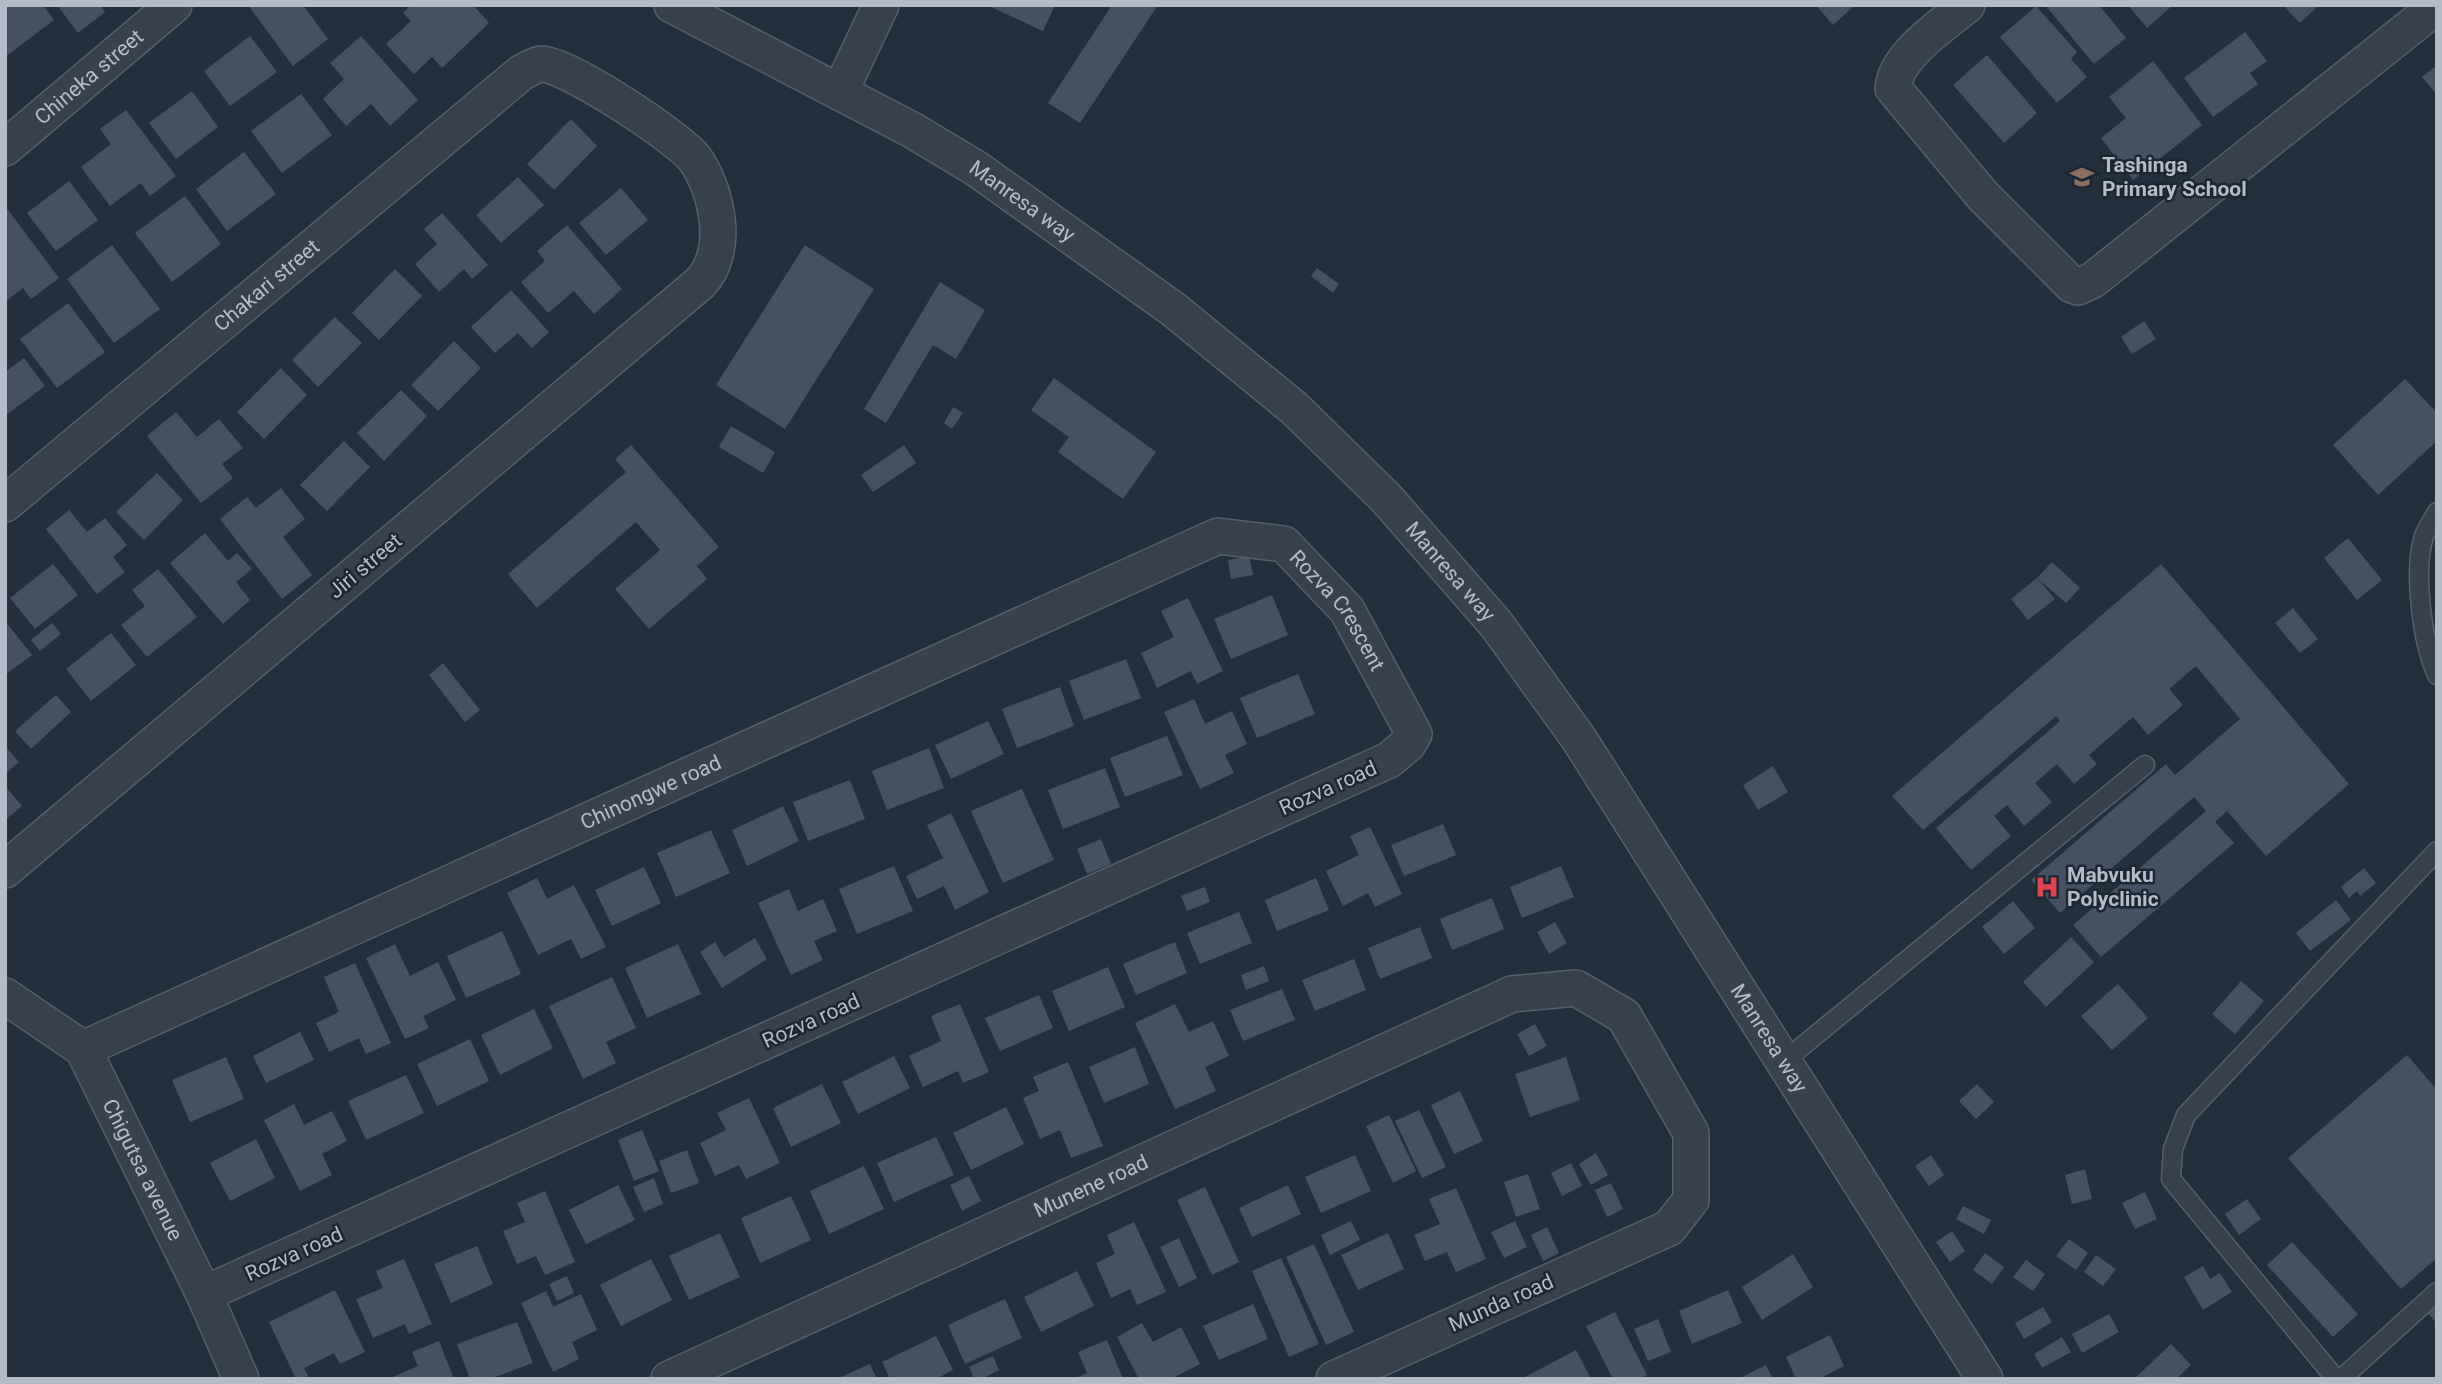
<svg xmlns="http://www.w3.org/2000/svg" width="2442" height="1384" viewBox="0 0 2442 1384" font-family="Roboto,sans-serif">
	<rect width="100%" height="100%" fill="#242f3e"/>
	<g fill="#455162">
		<polygon points="5,5 43,5 54,20 5,57"/>
		<polygon points="57,5 100,5 105,12 78,33"/>
		<polygon points="248,5 303,5 328,39 293,66"/>
		<polygon points="411,5 473,5 489,23 442,68 432,57 414,74 386,44 411,21 403,13"/>
		<polygon points="987,5 1055,5 1043,31"/>
		<polygon points="1112,5 1158,5 1080,123 1048,103"/>
		<polygon points="1816,5 1855,5 1833,25"/>
		<polygon points="2045,5 2099,5 2126,38 2094,64"/>
		<polygon points="2128,5 2173,5 2147,28"/>
		<polygon points="2283,5 2319,5 2300,23"/>
		<polygon points="2036,6 2077,52 2071,59 2087,77 2057,103 2000,37"/>
		<polygon points="2245,32 2267,61 2250,73 2258,84 2213,117 2184,78"/>
		<polygon points="250,36 277,72 230,106 204,71"/>
		<polygon points="361,36 418,100 390,126 371,104 346,126 323,99 344,79 330,63"/>
		<polygon points="1987,55 2037,113 2004,143 1953,85"/>
		<polygon points="2153,61 2202,125 2133,180 2101,138 2126,118 2109,97"/>
		<polygon points="2437,65 2437,95 2422,77"/>
		<polygon points="192,91 218,127 176,159 149,123"/>
		<polygon points="301,94 332,135 282,173 251,131"/>
		<polygon points="126,110 176,176 150,196 141,183 110,206 81,167 111,144 100,129"/>
		<polygon points="571,119 597,146 554,190 527,164"/>
		<polygon points="244,152 276,194 227,231 196,189"/>
		<polygon points="518,177 544,205 501,243 476,215"/>
		<polygon points="69,181 98,220 56,251 27,213"/>
		<polygon points="621,188 648,220 606,255 579,223"/>
		<polygon points="185,196 221,244 172,282 135,233"/>
		<polygon points="5,206 59,278 31,299 23,288 5,302"/>
		<polygon points="442,213 488,265 472,279 464,269 439,292 415,264 437,244 424,229"/>
		<polygon points="567,225 622,289 594,314 574,291 548,313 521,282 545,261 537,251"/>
		<polygon points="112,245 160,309 114,343 67,279"/>
		<polygon points="805,245 874,289 785,429 716,385"/>
		<polygon points="1317,268 1339,284 1333,293 1311,276"/>
		<polygon points="395,269 422,296 379,340 352,313"/>
		<polygon points="940,282 985,310 956,359 933,345 886,423 864,409"/>
		<polygon points="511,290 549,332 532,348 518,333 495,353 471,327"/>
		<polygon points="68,303 105,352 57,388 20,339"/>
		<polygon points="335,317 362,343 318,387 292,360"/>
		<polygon points="2144,321 2156,339 2132,354 2121,337"/>
		<polygon points="454,341 481,368 438,411 411,385"/>
		<polygon points="24,358 45,386 5,416 5,372"/>
		<polygon points="281,368 307,395 264,439 237,412"/>
		<polygon points="1054,378 1156,452 1123,499 1058,452 1069,437 1031,410"/>
		<polygon points="2405,379 2437,413 2437,441 2378,495 2333,445"/>
		<polygon points="401,390 427,416 384,461 357,433"/>
		<polygon points="953,407 963,413 952,429 944,423"/>
		<polygon points="176,412 197,437 219,419 243,448 222,464 233,478 201,503 147,436"/>
		<polygon points="731,426 775,452 763,473 719,447"/>
		<polygon points="344,441 370,467 327,511 300,485"/>
		<polygon points="631,445 719,547 697,566 707,579 649,629 615,589 660,550 636,522 537,608 508,574 626,472 615,459"/>
		<polygon points="904,445 916,463 873,492 861,475"/>
		<polygon points="157,473 183,500 144,540 116,512"/>
		<polygon points="281,488 305,519 283,537 312,575 282,599 220,519 247,497 256,508"/>
		<polygon points="69,510 87,532 105,518 127,545 113,557 125,572 97,594 46,529"/>
		<polygon points="205,533 228,561 237,553 252,569 236,582 250,600 223,624 170,563"/>
		<polygon points="2348,538 2382,580 2357,600 2324,558"/>
		<polygon points="1249,556 1253,575 1231,579 1228,560"/>
		<polygon points="2052,562 2080,588 2066,603 2037,578"/>
		<polygon points="53,564 78,595 35,629 10,598"/>
		<polygon points="2161,564 2349,784 2266,856 2227,811 2215,822 2234,843 2101,957 2073,925 2206,811 2194,797 2060,913 2031,880 2166,764 2175,775 2240,719 2196,666 2169,689 2183,705 2148,735 2133,717 2089,755 2097,764 2074,784 2057,764 2035,783 2052,802 2024,826 2007,805 1994,816 2011,836 1971,870 1936,828 2060,721 2056,716 1923,830 1892,796"/>
		<polygon points="158,569 197,617 147,657 121,625 145,606 132,590"/>
		<polygon points="2037,578 2055,599 2028,620 2011,599"/>
		<polygon points="1272,595 1288,635 1231,659 1214,619"/>
		<polygon points="1188,598 1223,671 1197,684 1191,671 1157,688 1141,653 1174,637 1161,611"/>
		<polygon points="2293,608 2318,639 2300,653 2275,623"/>
		<polygon points="5,621 32,655 5,675"/>
		<polygon points="52,623 61,634 40,651 31,640"/>
		<polygon points="111,633 136,665 91,701 66,669"/>
		<polygon points="1126,659 1141,698 1084,720 1069,681"/>
		<polygon points="443,663 480,710 465,722 429,675"/>
		<polygon points="1298,674 1315,714 1257,738 1240,698"/>
		<polygon points="1060,687 1074,726 1017,748 1002,709"/>
		<polygon points="56,695 71,712 31,749 15,731"/>
		<polygon points="1194,699 1205,724 1232,711 1247,744 1225,755 1234,773 1200,789 1164,712"/>
		<polygon points="988,721 1004,754 951,779 935,745"/>
		<polygon points="1167,736 1183,775 1125,797 1110,758"/>
		<polygon points="5,746 19,762 5,774"/>
		<polygon points="929,748 944,788 887,810 872,771"/>
		<polygon points="1773,766 1788,792 1758,810 1743,785"/>
		<polygon points="1105,768 1120,807 1063,829 1048,790"/>
		<polygon points="850,780 865,819 808,841 793,802"/>
		<polygon points="5,786 22,806 5,820"/>
		<polygon points="1022,789 1054,860 1003,883 971,811"/>
		<polygon points="783,806 799,841 747,866 732,830"/>
		<polygon points="951,813 989,892 955,910 944,886 917,899 906,876 943,858 927,825"/>
		<polygon points="1443,824 1456,855 1404,876 1391,845"/>
		<polygon points="1370,827 1402,894 1375,907 1368,893 1343,906 1326,871 1359,855 1350,836"/>
		<polygon points="711,830 730,873 676,897 657,853"/>
		<polygon points="1101,839 1111,864 1087,874 1077,849"/>
		<polygon points="894,866 913,911 857,934 839,889"/>
		<polygon points="1561,866 1574,897 1522,918 1510,887"/>
		<polygon points="644,867 661,903 612,926 595,890"/>
		<polygon points="2364,868 2376,883 2360,896 2357,891 2349,898 2341,887"/>
		<polygon points="537,878 547,899 574,885 606,947 581,959 571,939 538,955 507,893"/>
		<polygon points="1316,878 1329,910 1277,931 1265,900"/>
		<polygon points="1205,887 1210,902 1187,911 1181,896"/>
		<polygon points="789,889 798,911 823,899 837,931 814,941 823,960 791,975 758,903"/>
		<polygon points="1492,898 1504,929 1452,950 1440,919"/>
		<polygon points="2336,900 2351,920 2310,951 2296,933"/>
		<polygon points="2013,901 2035,928 2004,954 1982,927"/>
		<polygon points="1239,912 1252,943 1200,964 1187,933"/>
		<polygon points="1555,922 1567,943 1549,954 1537,932"/>
		<polygon points="1420,927 1432,958 1380,979 1368,948"/>
		<polygon points="502,931 521,974 466,998 447,956"/>
		<polygon points="2071,937 2094,962 2046,1007 2023,982"/>
		<polygon points="755,938 767,959 722,988 700,952 715,942 724,957"/>
		<polygon points="1175,942 1187,973 1136,995 1123,964"/>
		<polygon points="395,944 410,976 438,962 456,1000 423,1016 429,1028 405,1039 366,958"/>
		<polygon points="678,944 701,994 647,1018 625,968"/>
		<polygon points="1354,959 1366,990 1315,1011 1302,980"/>
		<polygon points="355,963 391,1043 366,1054 359,1038 329,1052 316,1023 339,1012 324,977"/>
		<polygon points="1264,966 1269,981 1246,990 1241,975"/>
		<polygon points="1108,967 1125,1007 1069,1031 1052,991"/>
		<polygon points="612,977 636,1028 606,1042 616,1063 583,1079 549,1006"/>
		<polygon points="2241,981 2264,1001 2235,1034 2212,1014"/>
		<polygon points="2118,984 2148,1018 2112,1050 2081,1016"/>
		<polygon points="1282,989 1295,1020 1243,1041 1230,1010"/>
		<polygon points="1039,995 1053,1028 1000,1051 985,1018"/>
		<polygon points="960,1004 989,1072 963,1083 958,1071 923,1087 909,1056 941,1041 931,1016"/>
		<polygon points="1175,1004 1189,1032 1213,1021 1229,1056 1205,1067 1216,1091 1175,1109 1135,1023"/>
		<polygon points="534,1009 553,1048 500,1075 481,1035"/>
		<polygon points="1535,1024 1547,1046 1529,1056 1517,1034"/>
		<polygon points="300,1032 314,1060 266,1083 253,1056"/>
		<polygon points="470,1039 489,1081 437,1106 417,1064"/>
		<polygon points="1135,1047 1149,1084 1104,1103 1089,1067"/>
		<polygon points="2407,1055 2437,1090 2437,1258 2401,1289 2288,1158"/>
		<polygon points="894,1056 910,1088 858,1114 842,1082"/>
		<polygon points="226,1057 244,1099 190,1122 172,1080"/>
		<polygon points="1566,1057 1580,1100 1530,1117 1515,1074"/>
		<polygon points="1068,1062 1103,1146 1071,1158 1060,1130 1040,1139 1023,1098 1039,1091 1033,1077"/>
		<polygon points="406,1075 424,1113 366,1140 348,1101"/>
		<polygon points="822,1084 841,1123 791,1147 773,1108"/>
		<polygon points="1977,1084 1994,1102 1976,1119 1959,1101"/>
		<polygon points="1460,1091 1483,1141 1454,1154 1431,1105"/>
		<polygon points="749,1098 780,1163 746,1179 739,1165 715,1176 700,1143 726,1130 717,1113"/>
		<polygon points="294,1104 304,1125 332,1111 347,1141 322,1154 332,1175 300,1191 264,1120"/>
		<polygon points="1006,1107 1024,1144 971,1170 953,1133"/>
		<polygon points="1419,1110 1446,1167 1422,1178 1395,1121"/>
		<polygon points="1389,1115 1416,1171 1393,1183 1366,1126"/>
		<polygon points="642,1130 659,1171 634,1181 618,1140"/>
		<polygon points="936,1137 954,1175 894,1202 877,1163"/>
		<polygon points="256,1139 275,1178 230,1201 210,1163"/>
		<polygon points="687,1150 699,1183 671,1193 659,1161"/>
		<polygon points="1596,1153 1608,1175 1591,1185 1579,1164"/>
		<polygon points="1355,1155 1371,1191 1321,1213 1305,1177"/>
		<polygon points="1931,1155 1944,1175 1929,1186 1915,1166"/>
		<polygon points="1571,1163 1582,1186 1562,1196 1551,1173"/>
		<polygon points="864,1166 884,1209 829,1234 810,1191"/>
		<polygon points="2085,1169 2092,1199 2072,1204 2065,1175"/>
		<polygon points="1528,1174 1540,1209 1516,1217 1504,1182"/>
		<polygon points="969,1176 981,1201 962,1211 950,1185"/>
		<polygon points="654,1178 663,1204 644,1212 633,1187"/>
		<polygon points="1611,1183 1623,1209 1607,1217 1595,1190"/>
		<polygon points="618,1185 635,1220 586,1244 569,1210"/>
		<polygon points="1288,1185 1301,1214 1252,1237 1239,1208"/>
		<polygon points="1205,1187 1239,1262 1212,1275 1177,1200"/>
		<polygon points="1456,1188 1486,1259 1456,1272 1447,1252 1425,1261 1414,1235 1440,1224 1429,1199"/>
		<polygon points="545,1191 575,1262 545,1275 536,1256 517,1264 503,1231 525,1222 517,1203"/>
		<polygon points="2145,1192 2157,1219 2135,1229 2122,1203"/>
		<polygon points="791,1196 811,1240 760,1263 741,1218"/>
		<polygon points="2247,1199 2261,1219 2239,1235 2225,1214"/>
		<polygon points="1963,1206 1991,1220 1984,1234 1956,1219"/>
		<polygon points="1351,1221 1360,1240 1330,1255 1321,1235"/>
		<polygon points="1515,1221 1527,1247 1504,1258 1491,1232"/>
		<polygon points="1134,1222 1166,1292 1137,1305 1130,1289 1111,1298 1096,1263 1115,1254 1107,1235"/>
		<polygon points="1547,1227 1559,1253 1543,1261 1531,1235"/>
		<polygon points="1952,1231 1965,1251 1950,1262 1936,1242"/>
		<polygon points="720,1233 740,1277 689,1300 669,1256"/>
		<polygon points="1388,1233 1404,1269 1358,1290 1341,1255"/>
		<polygon points="1179,1238 1197,1278 1179,1287 1160,1247"/>
		<polygon points="2069,1239 2088,1253 2076,1270 2056,1256"/>
		<polygon points="2292,1242 2358,1314 2333,1337 2267,1265"/>
		<polygon points="1314,1244 1354,1332 1326,1345 1286,1257"/>
		<polygon points="477,1246 493,1284 451,1303 434,1264"/>
		<polygon points="1985,1253 2004,1267 1992,1284 1973,1270"/>
		<polygon points="1793,1254 1813,1287 1762,1320 1742,1287"/>
		<polygon points="2096,1255 2116,1269 2103,1286 2084,1272"/>
		<polygon points="1281,1258 1319,1344 1289,1357 1252,1271"/>
		<polygon points="404,1259 432,1324 409,1334 405,1324 373,1338 356,1299 383,1288 376,1271"/>
		<polygon points="651,1259 672,1300 621,1326 600,1285"/>
		<polygon points="2026,1260 2045,1274 2033,1291 2013,1277"/>
		<polygon points="2203,1266 2210,1279 2220,1273 2232,1292 2203,1310 2184,1277"/>
		<polygon points="1077,1271 1094,1306 1041,1332 1024,1297"/>
		<polygon points="567,1276 574,1293 557,1301 549,1284"/>
		<polygon points="335,1290 365,1352 340,1364 334,1353 304,1368 308,1376 296,1379 269,1322"/>
		<polygon points="1728,1290 1742,1323 1692,1344 1679,1311"/>
		<polygon points="546,1291 553,1307 581,1294 597,1330 572,1342 579,1359 553,1372 521,1303"/>
		<polygon points="1005,1299 1022,1338 965,1364 948,1325"/>
		<polygon points="2437,1301 2437,1324 2426,1311"/>
		<polygon points="1253,1304 1268,1339 1219,1360 1203,1326"/>
		<polygon points="2043,1307 2052,1322 2024,1339 2015,1323"/>
		<polygon points="1615,1312 1647,1375 1640,1379 1613,1379 1586,1326"/>
		<polygon points="2109,1314 2119,1332 2082,1353 2072,1334"/>
		<polygon points="1658,1319 1671,1352 1648,1361 1634,1329"/>
		<polygon points="517,1322 533,1363 490,1379 470,1379 457,1344"/>
		<polygon points="1142,1323 1153,1342 1181,1327 1200,1364 1171,1379 1139,1379 1117,1337"/>
		<polygon points="1830,1335 1844,1366 1819,1379 1796,1379 1786,1357"/>
		<polygon points="936,1336 953,1370 936,1379 890,1379 882,1362"/>
		<polygon points="2062,1337 2071,1352 2042,1368 2034,1354"/>
		<polygon points="1107,1340 1123,1379 1073,1379 1087,1373 1078,1352"/>
		<polygon points="439,1341 454,1379 388,1379 418,1366 412,1352"/>
		<polygon points="2171,1344 2191,1365 2176,1379 2134,1379"/>
		<polygon points="1576,1350 1591,1379 1521,1379"/>
		<polygon points="993,1356 999,1370 981,1379 974,1379 969,1367"/>
		<polygon points="870,1364 877,1379 837,1379"/>
		<polygon points="1766,1365 1773,1379 1738,1379"/>
	</g>
	<g fill="none" stroke-linecap="round" stroke-linejoin="round">
		<g stroke="#565f6c" stroke-width="21">
			<g id="service">
				<path d="M2437,512C2433,520 2427,528 2424,536C2413,571 2422,642 2437,675"/>
				<polyline points="1783,1062 2145,765"/>
				<polyline points="2336,1379 2171,1179 2173,1149 2186,1115 2437,851"/>
				<polyline points="2341,1379 2437,1292"/>
			</g>
		</g>
		<g stroke="#565f6c" stroke-width="38">
			<g id="minor">
				<path id="s1" d="M672,5L912,130L977,169L1173,309L1294,408L1386,498L1496,624L1579,739L1985,1379"/>
				<path d="M1967,5C1943,25 1896,55 1893,88L1983,196L2072,285L2078,287L2093,280L2437,6"/>
				<polyline points="840,92 881,5"/>
				<path id="s2" d="M5,148L174,5"/>
				<path id="s3" d="M5,504L521,73C527,70 534,65 541,64C566,63 679,138 695,159C718,192 730,252 700,283L5,870"/>
				<path id="s4" d="M5,996L83,1049L204,1294L241,1379"/>
				<path id="s5" d="M83,1049L1218,536L1284,544L1347,610L1414,734L1408,744L1389,760L204,1294"/>
				<path id="s6" d="M669,1379L1512,994L1576,988L1624,1016L1691,1133V1200L1669,1228L1334,1379"/>
			</g>
		</g>
		<use href="#service" stroke="#38414e" stroke-width="18"/>
		<use href="#minor" stroke="#38414e" stroke-width="35"/>
	</g>
	<defs>
		<g id="school-bare" transform="scale(1.89)"><path d="M0-5L7-2L0 1L-7-2ZM-4 1L0 2.5L4 1V4Q0 6-4 4Z" fill="#8d6e63" stroke="#1d2633" stroke-width="2.5" paint-order="stroke"/></g>
		<g id="hospital-bare" transform="scale(1.89)"><path d="M-5-5h3v3.5h4V-5h3V5h-3V1.5h-4V5h-3Z" fill="#e0444e" stroke="#1d2633" stroke-width="2.5" paint-order="stroke"/></g>
	</defs>
	<g fill-rule="evenodd">
		<use href="#school-bare" x="2082" y="177"/>
		<use href="#hospital-bare" x="2047" y="887"/>
	</g>
	<g text-anchor="middle" stroke-width="5" stroke-linejoin="round" paint-order="stroke">
		<g font-size="21" fill="#b4bcc9" stroke="#1d2633">
			<text dy="7" stroke="none"><textPath href="#s2" startOffset="110">Chineka street</textPath></text>
			<text dy="7" stroke="none"><textPath href="#s1" startOffset="402">Manresa way</textPath></text>
			<text dy="7" stroke="none"><textPath href="#s3" startOffset="341">Chakari street</textPath></text>
			<text transform="translate(365 566) rotate(-40)" y="7">Jiri street</text>
			<text dy="7" stroke="none"><textPath href="#s1" startOffset="970">Manresa way</textPath></text>
			<text dy="7" stroke="none"><textPath href="#s5" startOffset="1398">Rozva Crescent</textPath></text>
			<text transform="translate(1328 788) rotate(-24)" y="7">Rozva road</text>
			<text dy="7" stroke="none"><textPath href="#s5" startOffset="623">Chinongwe road</textPath></text>
			<text transform="translate(811 1021) rotate(-24)" y="7">Rozva road</text>
			<text dy="7" stroke="none"><textPath href="#s1" startOffset="1536">Manresa way</textPath></text>
			<text dy="7" stroke="none"><textPath href="#s4" startOffset="229">Chigutsa avenue</textPath></text>
			<text dy="7" stroke="none"><textPath href="#s6" startOffset="464">Munene road</textPath></text>
			<text transform="translate(294 1254) rotate(-24)" y="7">Rozva road</text>
			<text transform="translate(1501 1303) rotate(-24)" y="7">Munda road</text>
		</g>
		<g font-size="21" font-weight="bold" fill="#b4bcc9" stroke="#1d2633" text-anchor="start">
			<text x="2102" y="172">Tashinga<tspan x="2102" dy="24">Primary School</tspan></text>
			<text x="2067" y="882">Mabvuku<tspan x="2067" dy="24">Polyclinic</tspan></text>
		</g>
	</g>
	<rect width="2442" height="1384" fill="none" stroke="#b4bcc9" stroke-width="14"/>
</svg>
